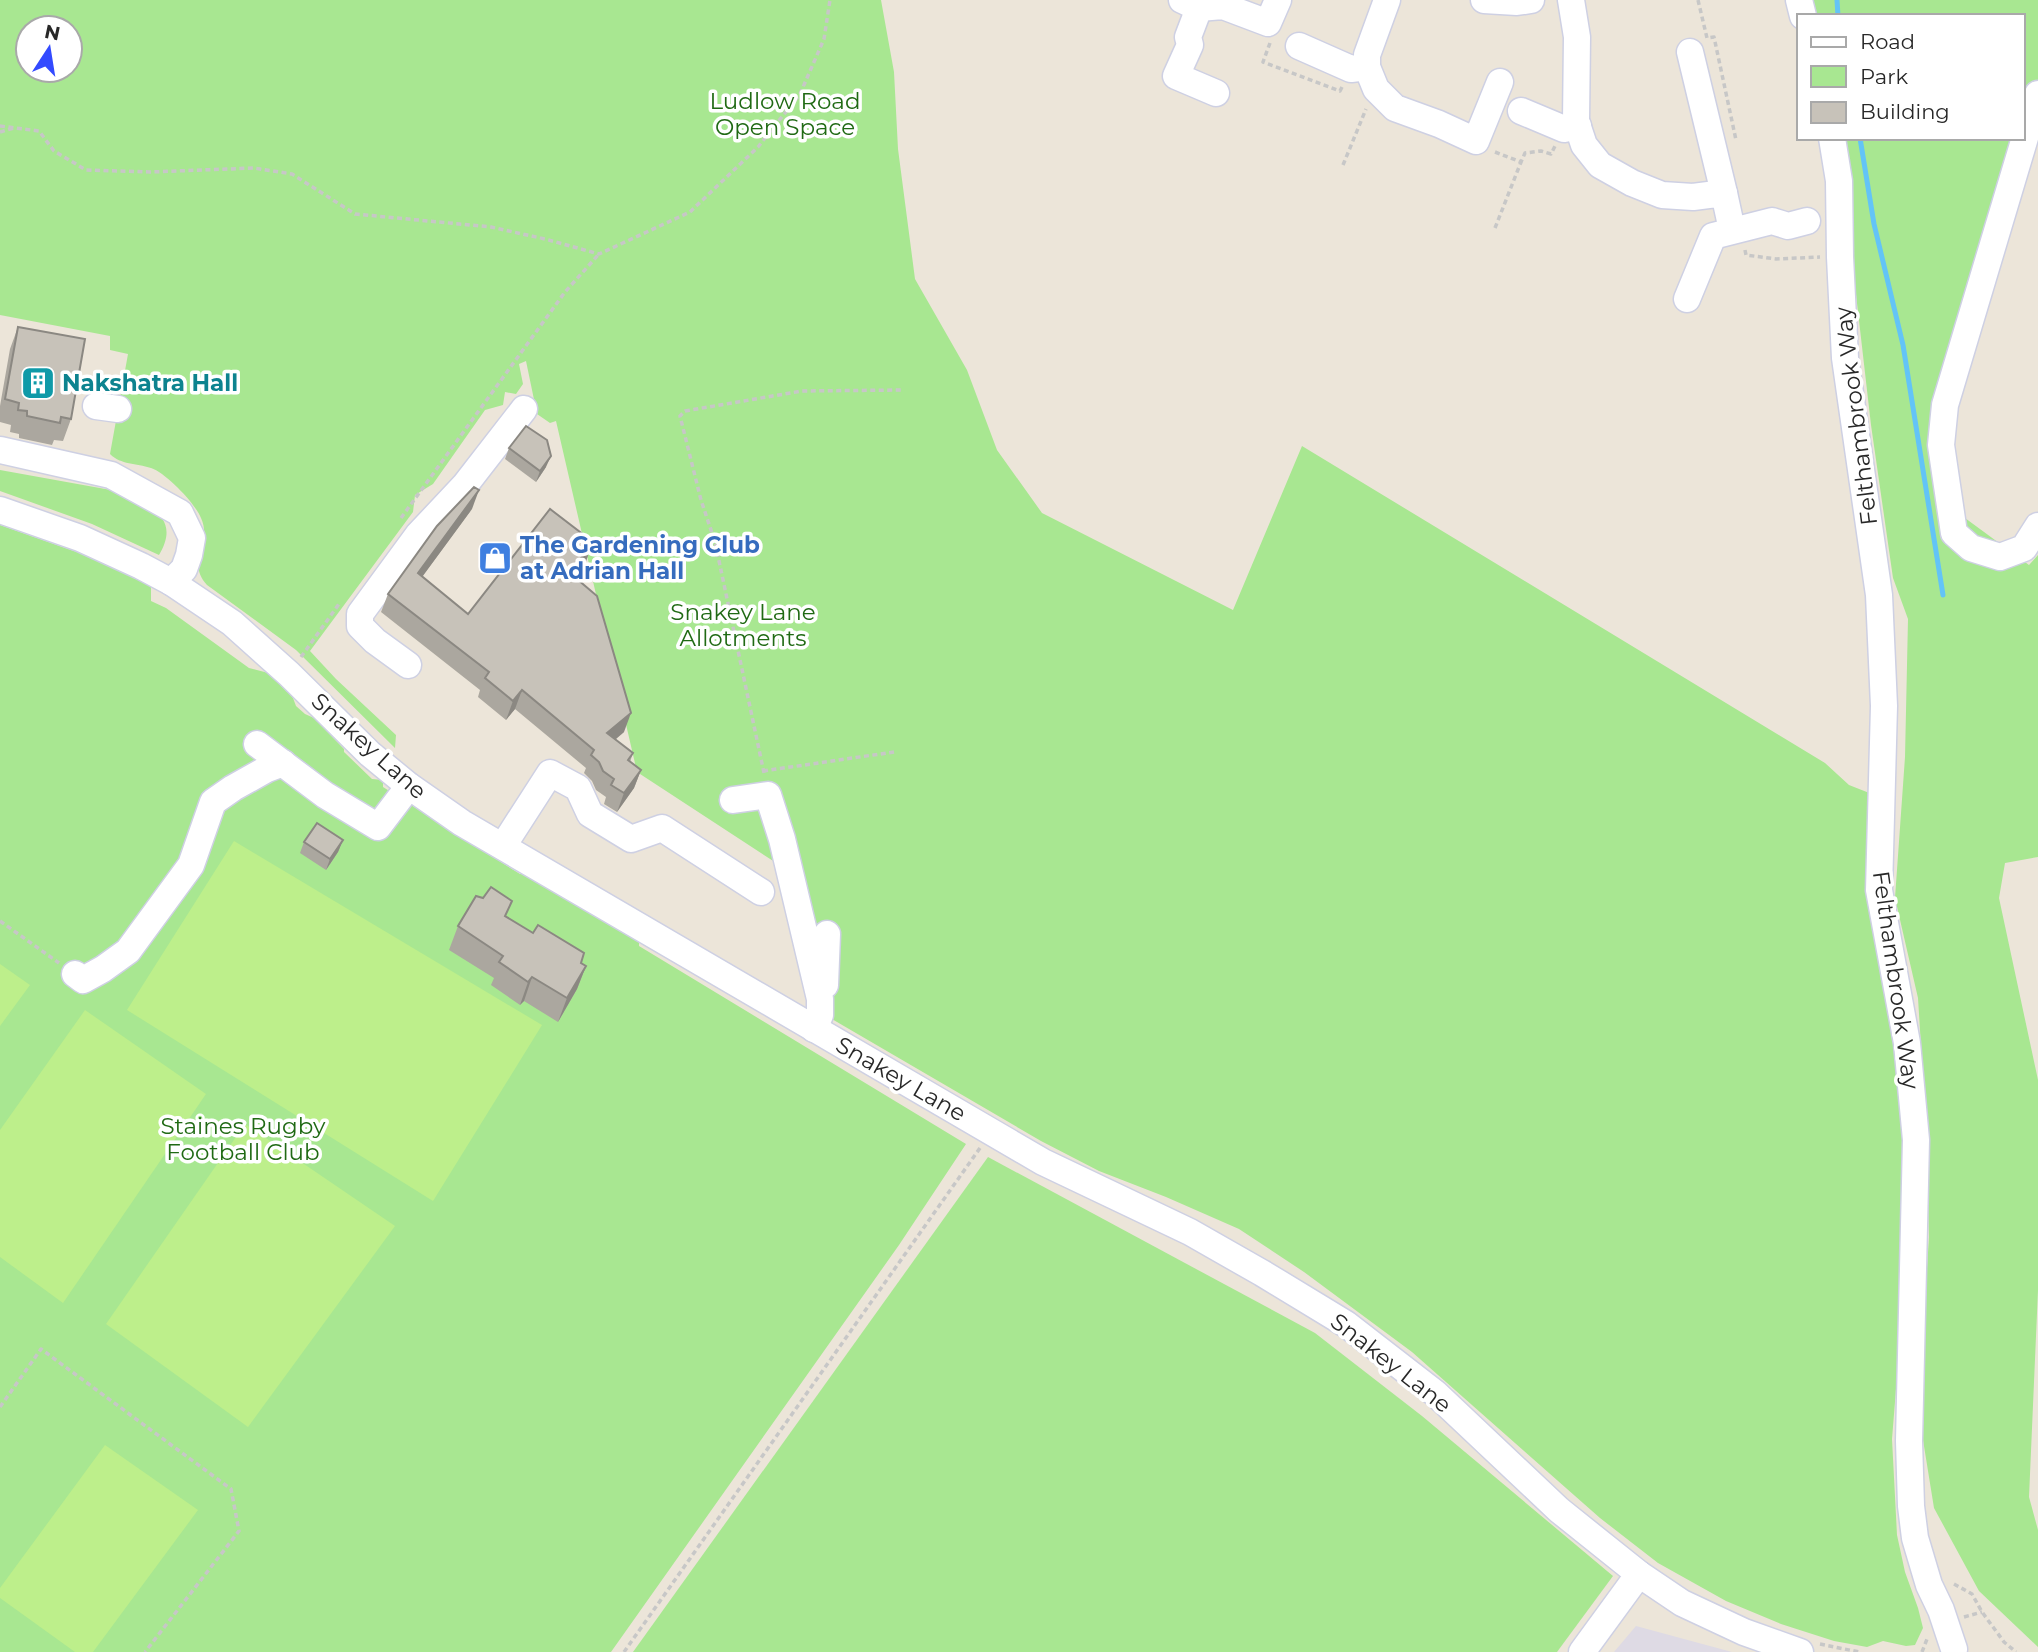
<svg xmlns="http://www.w3.org/2000/svg" width="2038" height="1652" viewBox="0 0 2038 1652" font-family="Montserrat,sans-serif">
	<rect width="100%" height="100%" fill="#ece5d9"/>
	<polygon fill="#dedae4" points="1636,1626 1732,1652 1614,1652"/>
	<g fill="#a8e791" fill-rule="evenodd">
		<path d="M0,0H881L894,72L898,149L915,279L967,370L997,450L1042,513L1233,610L1302,446L1825,763L1849,785L1882,798L1916,1140L1892,1439L1897,1535L1905,1572L1918,1608L1923,1628L1915,1645L1906,1646L1883,1641L1867,1647L1834,1641L1781,1624L1726,1601L1658,1563L1600,1518L1412,1352L1304,1272L1239,1229L1166,1197L1099,1171L1041,1141L813,1008L784,868L637,772L556,421L550,423L537,414L526,361L519,364L523,384L516,394L505,392L503,405L485,410L433,484L415,495L413,512L310,651L336,679L396,735L395,748L296,650L207,585C185,561 213,544 201,518C195,503 166,473 151,468C136,463 121,465 110,454L128,354L110,350V336L0,315ZM28,28H70V70H28Z"/>
		<polygon points="1807,0 2038,0 2038,93 1972,327 1935,496 2029,565 2038,555 2038,857 2005,863 1999,898 2038,1080 2038,1290 2029,1497 2038,1530 2038,1647 1979,1591 1934,1508 1918,1409 1929,1237 1925,1110 1918,998 1895,898 1905,757 1908,619 1893,578 1871,425 1854,277 1850,180 1844,138 2022,138 2022,16 1811,16"/>
		<path d="M0,470L133,494C158,511 178,523 159,555L92,524L0,491Z"/>
		<polygon points="0,525 91,557 151,586 151,601 166,608 249,668 276,675 290,690 296,706 305,714 314,718 344,749 344,752 372,779 383,780 383,787 520,874 526,872 628,930 639,942 639,946 966,1144 899,1245 611,1652 0,1652"/>
		<polygon points="988,1157 1315,1333 1422,1416 1613,1576 1557,1652 633,1652"/>
	</g>
	<g fill="#bdef8b">
		<polygon points="234,841 542,1025 433,1201 127,1010"/>
		<polygon points="0,964 30,985 0,1026"/>
		<polygon points="85,1010 206,1094 63,1303 0,1257 0,1130"/>
		<polygon points="245,1124 395,1226 248,1427 106,1324"/>
		<polygon points="105,1445 198,1510 93,1652 75,1652 0,1598 0,1588"/>
	</g>
	<g fill="none" stroke-linecap="round" stroke-linejoin="round">
		<g stroke="#63c4f7" stroke-width="5">
			<polyline points="1837,0 1838,16"/>
			<polyline points="1860,138 1874,224 1903,345 1943,595"/>
		</g>
		<g stroke="#ced0e3" stroke-width="29">
			<g id="minor">
				<polyline points="1182,0 1199,8 1223,6 1268,23 1278,0"/>
				<polyline points="1387,0 1367,55 1367,67 1376,89 1395,108 1439,124 1476,141 1500,82"/>
				<polyline points="1484,0 1517,2 1531,0"/>
				<polyline points="1571,0 1577,37 1576,121 1584,145 1600,165 1632,183 1662,195 1693,197 1724,193 1732,230"/>
				<polyline points="1799,0 1803,16"/>
				<polyline points="1199,8 1188,37 1190,45 1176,76 1216,93"/>
				<polyline points="1299,46 1351,69 1367,67"/>
				<polyline points="1690,52 1724,193"/>
				<polyline points="2038,94 1945,405 1941,445 1954,533 1971,548 2000,557 2024,548 2038,526"/>
				<polyline points="1521,111 1564,129 1578,126"/>
				<polyline points="1832,138 1839,181 1840,257 1845,358 1879,595 1884,706 1879,890 1907,1043 1916,1140 1909,1441 1911,1506 1915,1538 1929,1585 1941,1610 1954,1649"/>
				<polyline points="1687,299 1713,236 1772,221 1788,226 1807,221"/>
				<polyline points="96,406 118,409"/>
				<polyline points="0,450 111,475 180,513 192,538 189,555 184,569 171,582"/>
				<polyline points="0,510 80,538 141,566 171,582 232,623 289,674 370,754 409,786 462,823 1043,1162 1190,1232 1262,1273 1346,1324 1435,1393 1559,1510 1639,1574 1682,1603 1744,1632 1800,1652"/>
				<polyline points="408,665 375,641 360,626 360,614 418,535 465,485 524,409"/>
				<polyline points="257,744 325,795 378,827 409,786"/>
				<polyline points="733,800 768,795 782,839 820,999 820,1015 814,1029"/>
				<polyline points="503,846 550,773 578,788 590,814 631,839 662,828 761,892"/>
				<polyline points="75,974 83,980 103,969 128,951 191,865 213,802 233,788 267,769 283,763"/>
				<polyline points="825,985 827,934"/>
				<polyline points="1582,1652 1639,1574"/>
			</g>
		</g>
		<g stroke="#c7c7c7" stroke-width="3.5" stroke-dasharray="5 3.5" stroke-linecap="butt">
			<polyline points="1698,0 1707,38 1714,37 1736,140"/>
			<polyline points="1270,43 1263,62 1340,91 1342,87"/>
			<polyline points="0,126 39,131 54,151 86,170 150,172 254,168 292,174 355,214 491,227 545,239 599,254 690,212 758,147 800,94 824,39 830,0"/>
			<polyline points="0,132 14,128"/>
			<polyline points="1495,152 1521,162 1525,153 1541,151 1551,154 1555,146"/>
			<polyline points="1343,165 1366,109"/>
			<polyline points="1495,228 1521,162"/>
			<polyline points="1745,250 1746,255 1776,259 1820,257"/>
			<polyline points="401,518 565,292 599,254"/>
			<polyline points="301,657 339,604"/>
			<polyline points="763,771 894,752"/>
			<polyline points="764,773 715,542 701,500 680,416 685,411 802,391 901,390"/>
			<polyline points="0,921 59,963"/>
			<polyline points="0,1407 41,1349 231,1489 239,1531 145,1652"/>
			<polyline points="1954,1584 1972,1594 1982,1612 2004,1642 2016,1652"/>
			<polyline points="1964,1617 1982,1612"/>
			<polyline points="1820,1644 1859,1652"/>
			<polyline points="624,1652 980,1148"/>
			<polyline points="1922,1652 1927,1639"/>
		</g>
		<use href="#minor" stroke="#fff" stroke-width="26"/>
	</g>
	<g fill="#aba79f">
		<polygon points="18,327 71,419 63,441 54,440 52,445 19,438 19,434 10,432 11,425 0,422 0,406 10,349"/>
		<polygon points="509,448 546,467 536,482 505,459"/>
		<polygon points="472,509 422,577 468,614 593,542 586,561 575,577 624,732 615,740 633,753 630,762 641,770 634,788 617,812 604,804 606,797 596,790 592,781 584,773 586,768 515,709 506,720 478,697 480,690 381,612 388,594"/>
		<polygon points="343,840 338,852 326,870 300,853 304,842"/>
		<polygon points="483,898 507,917 586,966 577,989 558,1022 524,1001 520,1005 491,985 494,978 449,950 458,926"/>
	</g>
	<g fill="#8b8882">
		<polygon points="551,456 546,467 536,482 540,471"/>
		<polygon points="479,490 472,509 411,592 418,573"/>
		<polygon points="593,542 586,561 563,592 570,573"/>
		<polygon points="522,690 515,709 506,720 513,701"/>
		<polygon points="631,713 624,732 600,752 607,733"/>
		<polygon points="641,770 634,788 617,812 624,793"/>
		<polygon points="343,840 338,852 326,870 330,859"/>
		<polygon points="586,966 577,989 558,1022 567,998"/>
		<polygon points="532,977 524,1001 520,1005 528,982"/>
	</g>
	<g fill="#c7c2b9" stroke="#8b8882" stroke-width="2">
		<polygon points="18,327 85,339 71,419 61,417 60,423 27,416 27,411 18,410 19,403 5,399"/>
		<polygon points="526,426 547,440 551,456 540,471 509,448"/>
		<polygon points="474,487 479,490 418,573 468,614 550,509 593,542 570,573 597,596 631,713 607,733 633,753 628,760 641,770 624,793 611,785 614,779 603,771 599,762 591,755 594,750 522,690 513,701 485,678 489,672 388,594 437,526"/>
		<polygon points="317,823 343,840 330,859 304,842"/>
		<polygon points="491,887 512,901 505,916 533,933 538,925 584,953 581,963 586,966 567,998 532,977 528,982 499,962 503,956 458,926 476,896 483,898"/>
	</g>
	<defs>
		<g id="building-square" transform="scale(1.75)"><rect x="-9" y="-9" width="18" height="18" rx="4" fill="#0f9aa8" stroke="#fff"/><path d="M-4-6H4V6H1V3H-1V6H-4ZM-2.5-4.3h1.7v1.8h-1.7ZM.8-4.3h1.7v1.8H.8ZM-2.5-1h1.7V.8h-1.7ZM.8-1h1.7V.8H.8Z" fill="#fff"/></g>
		<g id="shop-square" transform="scale(1.75)"><rect x="-9" y="-9" width="18" height="18" rx="4" fill="#3f7fe0" stroke="#fff"/><path d="M-5-2.5h2.3a2.7 3.5 0 0 1 5.4 0H5L5.5 6h-11ZM-1.5-2.5h3a1.5 2.3 0 0 0-3 0Z" fill="#fff"/></g>
	</defs>
	<g fill-rule="evenodd">
		<use href="#building-square" x="38" y="383"/>
		<use href="#shop-square" x="495" y="558"/>
	</g>
	<g text-anchor="middle" stroke-width="7" stroke-linejoin="round" paint-order="stroke">
		<g font-size="23" fill="#206a14" stroke="#fff">
			<text x="785" y="109">Ludlow Road<tspan x="785" dy="26">Open Space</tspan></text>
			<text x="743" y="620">Snakey Lane<tspan x="743" dy="26">Allotments</tspan></text>
			<text x="243" y="1134">Staines Rugby<tspan x="243" dy="26">Football Club</tspan></text>
		</g>
		<g font-size="23" font-weight="bold" fill="#0d838f" stroke="#fff" text-anchor="start">
			<text x="62" y="391">Nakshatra Hall</text>
		</g>
		<g font-size="23" fill="#282828" stroke="#fff">
			<text transform="translate(1856 416) rotate(-97)" y="8">Felthambrook Way</text>
			<text transform="translate(369 746) rotate(42)" y="8">Snakey Lane</text>
			<text transform="translate(1896 980) rotate(82)" y="8">Felthambrook Way</text>
			<text transform="translate(901 1079) rotate(30)" y="8">Snakey Lane</text>
			<text transform="translate(1391 1363) rotate(38)" y="8">Snakey Lane</text>
		</g>
		<g font-size="23" font-weight="bold" fill="#366cbe" stroke="#fff" text-anchor="start">
			<text x="520" y="553">The Gardening Club<tspan x="520" dy="26">at Adrian Hall</tspan></text>
		</g>
	</g>
	<rect x="1797" y="14" width="228" height="126" fill="#ffffff" stroke="#a9a9a9" stroke-width="2"/>
	<rect x="1811" y="37" width="35" height="10" fill="#ffffff" stroke="#a9a9a9" stroke-width="2"/>
	<text x="1860" y="49" font-size="21" fill="#282828">Road</text>
	<rect x="1811" y="66" width="35" height="21" fill="#a8e791" stroke="#a9a9a9" stroke-width="2"/>
	<text x="1860" y="84" font-size="21" fill="#282828">Park</text>
	<rect x="1811" y="102" width="35" height="21" fill="#c7c2b9" stroke="#a9a9a9" stroke-width="2"/>
	<text x="1860" y="119" font-size="21" fill="#282828">Building</text>
	<g transform="translate(49 49) rotate(12)"><circle r="33" fill="#ffffff" stroke="#a9a9a9" stroke-width="2"/>
	<path d="M0-5L12 26L0 18L-12 26Z" fill="#334aff"/>
	<text y="-10" font-size="19" font-weight="bold" text-anchor="middle" fill="#282828">N</text>
	</g>
</svg>
